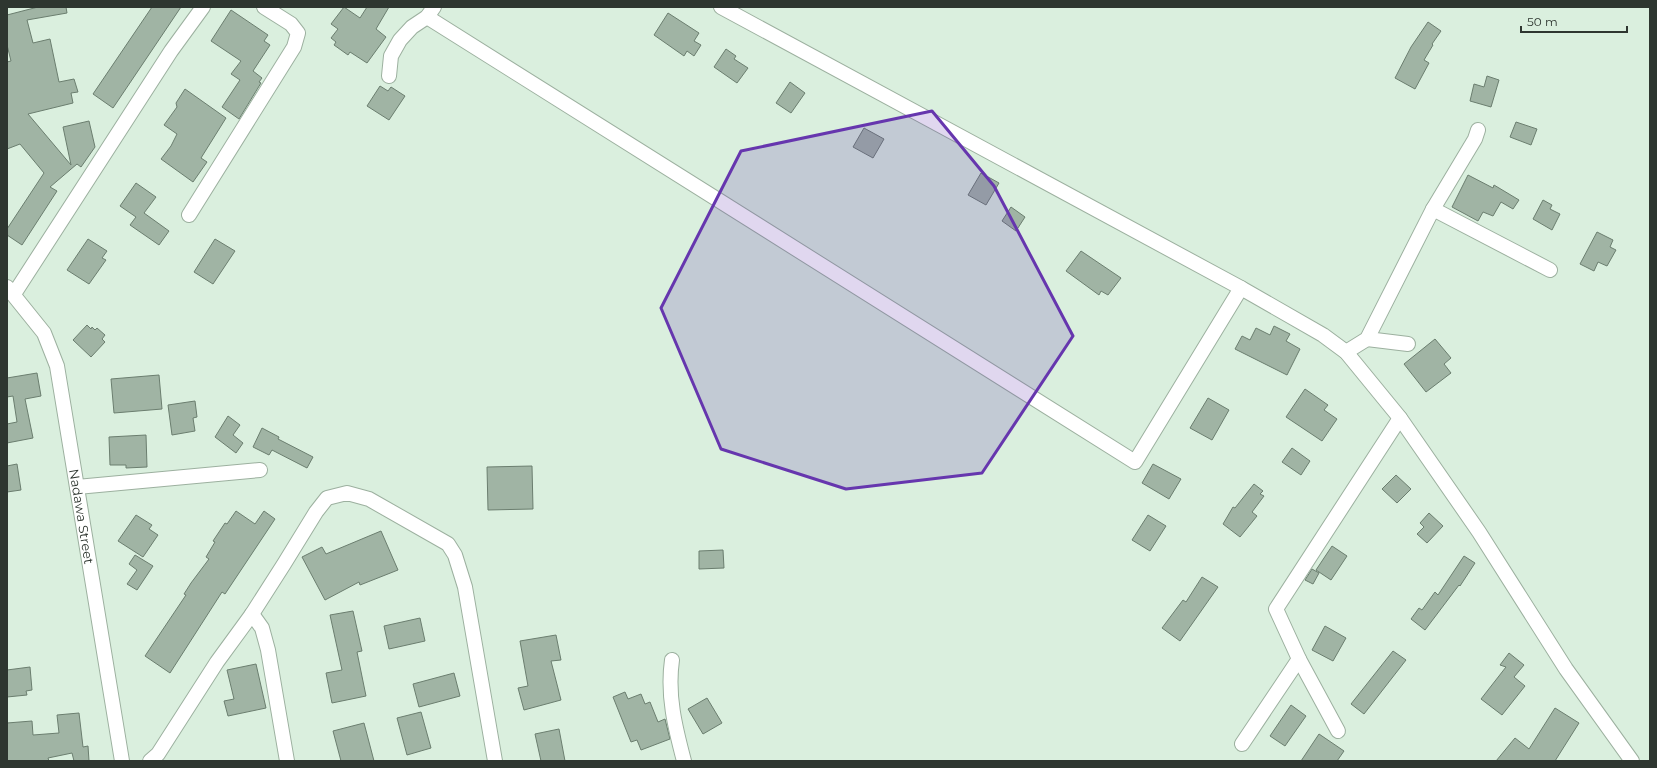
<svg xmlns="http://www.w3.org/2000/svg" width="1657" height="768" viewBox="0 0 1657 768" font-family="Montserrat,sans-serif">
	<rect width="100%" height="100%" fill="#daefde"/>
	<g fill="#a0b4a4" stroke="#6b7e6f">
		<polygon points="38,7 66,7 67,13 27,20 33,43 50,39 59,82 74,79 78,92 71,93 73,103 28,114 71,165 63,127 89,121 95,147 81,167 77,164 50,187 57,191 22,245 7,235 7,229 44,173 20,144 7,149 7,62 11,61 7,45 7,15"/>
		<polygon points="152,7 181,7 113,108 93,94"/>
		<polygon points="344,7 360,18 367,7 389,7 376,29 386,37 367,63 350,52 348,55 334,45 336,42 331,38 338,29 331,24"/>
		<polygon points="231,10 268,35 264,41 270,45 253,71 262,78 259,82 261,83 239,119 222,107 240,80 231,74 241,61 211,41"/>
		<polygon points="668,13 699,33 694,41 701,45 694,56 687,51 684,56 654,35"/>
		<polygon points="1428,22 1441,31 1432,44 1433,45 1424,60 1429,63 1415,89 1395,78 1411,47"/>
		<polygon points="726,49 736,56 734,59 748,68 737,83 714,67"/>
		<polygon points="1487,76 1499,80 1491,107 1470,101 1474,84 1484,87"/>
		<polygon points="790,82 805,93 791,113 776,103"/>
		<polygon points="380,86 388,91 391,87 405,96 389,120 367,106"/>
		<polygon points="185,89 226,118 201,158 207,162 193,182 161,159 171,146 177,134 164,125 177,107 176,103"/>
		<polygon points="1516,122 1537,129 1531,145 1510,137"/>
		<polygon points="864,128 884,139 873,158 853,147"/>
		<polygon points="981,173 999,183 986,205 968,195"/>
		<polygon points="1468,175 1493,188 1494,185 1519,200 1513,209 1501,202 1493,216 1483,212 1478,221 1452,207"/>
		<polygon points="136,183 156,197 144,213 169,231 159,245 130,225 136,217 120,206"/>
		<polygon points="1543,200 1552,205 1550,209 1560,214 1552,230 1533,219"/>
		<polygon points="1011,207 1025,217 1016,231 1002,221"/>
		<polygon points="1597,232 1613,240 1610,247 1616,250 1607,266 1598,262 1594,271 1580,264"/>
		<polygon points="88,239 107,251 102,258 106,260 89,284 67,270"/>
		<polygon points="215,239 235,251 213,284 194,272"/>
		<polygon points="1081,251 1121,278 1108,295 1101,291 1099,295 1066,271"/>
		<polygon points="87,325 91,329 92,327 95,330 97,328 105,335 102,339 105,342 91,357 73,340"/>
		<polygon points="1274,326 1290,334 1286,341 1300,349 1287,375 1235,349 1242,336 1250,340 1256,328 1270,335"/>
		<polygon points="1435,339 1451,358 1444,364 1451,373 1426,392 1404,364"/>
		<polygon points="37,373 41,396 25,399 33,438 7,443 7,424 17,422 13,396 7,397 7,378"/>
		<polygon points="159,375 162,409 114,413 111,379"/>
		<polygon points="1305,389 1328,405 1324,410 1337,419 1322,441 1286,417"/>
		<polygon points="1208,398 1229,410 1212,440 1190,428"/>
		<polygon points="195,401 197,417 193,418 195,431 172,435 168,405"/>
		<polygon points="228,416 240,425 233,435 243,443 236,453 215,437"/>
		<polygon points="262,428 279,437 278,439 313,457 307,468 272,450 269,455 253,447"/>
		<polygon points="146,435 147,467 126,468 126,465 110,465 109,437"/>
		<polygon points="1292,448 1310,461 1301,475 1282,462"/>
		<polygon points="17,464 21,490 7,492 7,466"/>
		<polygon points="1153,464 1181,479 1169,499 1142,483"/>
		<polygon points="532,466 533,509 488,510 487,467"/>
		<polygon points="1396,475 1411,489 1397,503 1382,489"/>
		<polygon points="1254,484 1263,491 1260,494 1264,496 1252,512 1257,516 1240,537 1223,524 1233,507 1235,508"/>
		<polygon points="236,511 255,524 264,511 275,519 225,594 222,592 170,673 145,656 186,595 184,594 191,583 209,559 206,557 215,542 213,541 225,523 227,524"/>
		<polygon points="1429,513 1443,526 1427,543 1417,534 1424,527 1420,523"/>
		<polygon points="136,515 152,525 149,529 158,535 143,557 118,541"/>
		<polygon points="1148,515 1166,526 1150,551 1132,540"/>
		<polygon points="381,531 398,570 360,585 359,582 325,600 302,557 322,547 326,554"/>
		<polygon points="1332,546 1347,556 1331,580 1316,570"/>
		<polygon points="723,550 724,568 699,569 699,551"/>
		<polygon points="135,555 153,566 137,590 127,584 137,570 129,564"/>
		<polygon points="1464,556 1475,563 1460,586 1459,585 1425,630 1411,619 1419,608 1422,610 1435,592 1438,595"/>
		<polygon points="1312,569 1319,573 1313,584 1305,580"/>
		<polygon points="1202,577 1218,587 1180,641 1162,628 1183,600 1186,602"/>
		<polygon points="353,611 362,651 357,652 366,696 332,703 326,673 342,670 330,615"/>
		<polygon points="420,618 425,641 389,649 384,626"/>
		<polygon points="1325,626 1346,638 1333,661 1312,650"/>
		<polygon points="556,635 561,660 551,661 561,700 524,710 518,688 528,686 520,641"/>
		<polygon points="1393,651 1406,660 1364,714 1351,704"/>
		<polygon points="1509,653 1524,665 1514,677 1525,686 1502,715 1481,699 1506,667 1500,665"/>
		<polygon points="256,664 266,708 228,716 224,701 234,699 227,670"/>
		<polygon points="30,667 32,690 26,691 27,695 7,697 7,670"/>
		<polygon points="454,673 460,696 419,707 413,684"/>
		<polygon points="625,692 628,699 641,694 645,704 650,702 658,722 665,719 670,739 641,750 637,740 631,742 613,697"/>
		<polygon points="707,698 722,723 703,734 688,709"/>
		<polygon points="1291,705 1306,716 1285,746 1270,736"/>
		<polygon points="1555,708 1579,723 1555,761 1496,761 1515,738 1529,749"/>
		<polygon points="421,712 431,748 407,755 397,718"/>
		<polygon points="79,713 83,747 88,746 89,761 74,761 72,753 48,758 49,761 7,761 7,723 32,721 33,735 59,733 57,715"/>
		<polygon points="364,723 374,761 341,761 333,731"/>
		<polygon points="559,729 565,761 541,761 535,734"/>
		<polygon points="1319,734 1344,751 1337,761 1301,761"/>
	</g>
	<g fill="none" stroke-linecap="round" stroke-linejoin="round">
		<g stroke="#9cb09f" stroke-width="16">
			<g id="minor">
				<polyline points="721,7 1241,288 1323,335 1346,352 1400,418 1479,532 1566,669 1632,761"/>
				<polyline points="427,17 1135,462 1241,288"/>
				<polyline points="389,76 391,56 400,40 412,27 427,17 434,7"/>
				<polyline points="1433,209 1550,270"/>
				<polyline points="189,215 294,47 298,33 291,24 264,7"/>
				<path id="s1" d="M7,287L44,333L57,366L122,761"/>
				<polyline points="14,294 171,51 203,7"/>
				<polyline points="1367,339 1408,344"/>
				<polyline points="1346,352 1367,339 1433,209 1475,139 1478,130"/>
				<polyline points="77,487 260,470"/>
				<polyline points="252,614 262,628 268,650 287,761"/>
				<polyline points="1299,659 1338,731"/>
				<path d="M672,660C667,695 675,727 684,761"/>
				<polyline points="1242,744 1299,659 1276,609 1400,418"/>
				<polyline points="150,761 158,754 217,662 252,614 284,564 316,512 327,498 347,493 369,499 448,544 455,555 465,587 495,761"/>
			</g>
		</g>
		<use href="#minor" stroke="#fff" stroke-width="14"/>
	</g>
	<path fill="#6636ae" fill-opacity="0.2" stroke="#6636ae" stroke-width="3" stroke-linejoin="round" d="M932,111L994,186L1073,336L982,473L846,489L721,449L661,308L741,151Z"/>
	<g text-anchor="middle" stroke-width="3" stroke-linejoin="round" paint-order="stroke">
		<g font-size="13" fill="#2e3630" stroke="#daefde">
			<text dy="5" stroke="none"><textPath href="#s1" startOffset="247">Nadawa Street</textPath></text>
		</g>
	</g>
	<rect width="1657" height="768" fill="none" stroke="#2e3630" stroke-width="16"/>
	<path d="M1521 26v6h106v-6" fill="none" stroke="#2e3630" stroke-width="2"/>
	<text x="1527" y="26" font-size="12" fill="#2e3630" stroke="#daefde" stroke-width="3" paint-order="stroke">50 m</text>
</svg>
